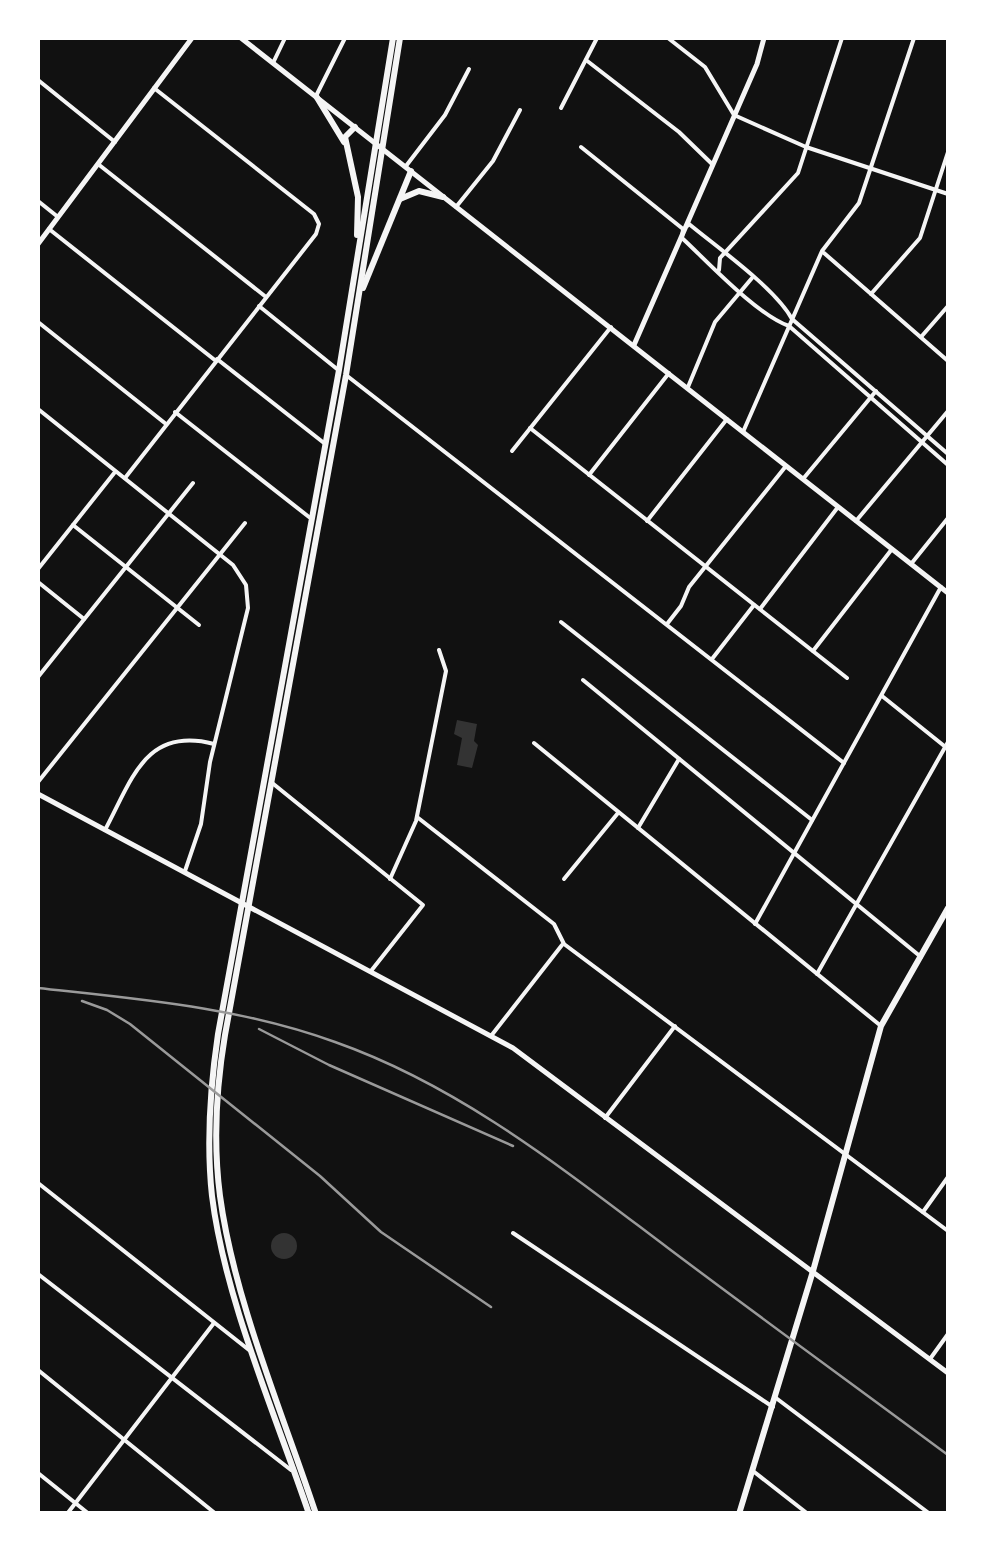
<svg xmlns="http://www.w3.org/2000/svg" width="986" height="1551" viewBox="0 0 986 1551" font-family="Signika,sans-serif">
	<rect width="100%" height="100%" fill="#111"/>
	<g fill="#333">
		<polygon points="457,720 477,724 474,741 478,745 472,768 457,765 462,738 454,734"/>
		<circle cx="284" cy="1246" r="13"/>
	</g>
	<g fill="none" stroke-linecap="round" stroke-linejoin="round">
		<g stroke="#f5f5f5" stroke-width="4">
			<polyline points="668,38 705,67 734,115 806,147 948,194"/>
			<polyline points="586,60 679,132 712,164"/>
			<polyline points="273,63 285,38"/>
			<polyline points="38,80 115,142"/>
			<polyline points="316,96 345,38"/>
			<polyline points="561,108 597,38"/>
			<path d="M581,147L683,229L682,238C708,262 757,315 789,326L948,465"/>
			<polyline points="98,164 266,297"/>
			<polyline points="406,166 445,115 469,69"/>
			<polyline points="38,201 58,217"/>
			<polyline points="456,207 493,161 520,110"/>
			<path d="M687,226L689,224C718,248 775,288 792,319L948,454"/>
			<polyline points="49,229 216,361"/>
			<polyline points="824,253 948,361"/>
			<polyline points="719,270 720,258 798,173 842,38"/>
			<polyline points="871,294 920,238 948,152"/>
			<polyline points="259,306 337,369"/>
			<polyline points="38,322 166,424"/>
			<polyline points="921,337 948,306"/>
			<polyline points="217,359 324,443"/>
			<polyline points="346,375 844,763"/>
			<polyline points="688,387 715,322 752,278"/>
			<polyline points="38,409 233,565 246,585 248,608 210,762 201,824 185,871"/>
			<polyline points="175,412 309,517"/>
			<polyline points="530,428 847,678"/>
			<polyline points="743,432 822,251 859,203 914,38"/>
			<polyline points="512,451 611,327"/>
			<polyline points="589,475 669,373"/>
			<polyline points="125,478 316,234 319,224 314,214 154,88"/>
			<polyline points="803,479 876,391"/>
			<polyline points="647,521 727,419"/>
			<polyline points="856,521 948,411"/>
			<polyline points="73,525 199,625"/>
			<polyline points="911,564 948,518"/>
			<polyline points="38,569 115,472"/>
			<polyline points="38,582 84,619"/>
			<polyline points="760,609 838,507"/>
			<polyline points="561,622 812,820"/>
			<polyline points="667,624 681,606 689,587 786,466"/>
			<polyline points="813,651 892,549"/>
			<polyline points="712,659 754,605"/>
			<polyline points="38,677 193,483"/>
			<polyline points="583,680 921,957"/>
			<polyline points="882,696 948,749"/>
			<polyline points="534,743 881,1026"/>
			<polyline points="38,782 245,523"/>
			<polyline points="271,782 423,905 371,971"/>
			<polyline points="417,817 554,924 564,944 948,1231"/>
			<polyline points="638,828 679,759"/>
			<path d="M105,830C132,780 145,726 214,744"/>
			<polyline points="390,879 416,821 446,671 439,650"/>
			<polyline points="564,879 618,813"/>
			<polyline points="755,924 941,587"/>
			<polyline points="817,974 948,742"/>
			<polyline points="491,1036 562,945"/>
			<polyline points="605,1118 675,1026"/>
			<polyline points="38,1183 249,1350"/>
			<polyline points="923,1212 948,1177"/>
			<polyline points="513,1233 773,1407"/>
			<polyline points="38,1274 291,1470"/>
			<polyline points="930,1359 948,1334"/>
			<polyline points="38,1370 216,1514"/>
			<polyline points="776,1398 930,1514"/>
			<polyline points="753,1471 808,1514"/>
			<polyline points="38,1473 89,1514"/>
			<polyline points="67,1514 214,1323"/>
		</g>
		<g stroke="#f5f5f5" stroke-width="5">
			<polyline points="38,244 192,38"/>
			<polyline points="634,345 757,64 764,38"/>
			<polyline points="38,794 513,1048 948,1373"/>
		</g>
		<polyline stroke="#f5f5f5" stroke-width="5" points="241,38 948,593"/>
		<polyline stroke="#f5f5f5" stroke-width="6" points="739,1514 813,1271 881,1026 948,908"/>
		<g stroke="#f5f5f5" stroke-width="6">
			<polyline points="316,96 344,142"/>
			<polyline points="355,127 345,137 358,197 357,235"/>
			<polyline points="400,199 419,191 443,197"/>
			<polyline points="363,288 411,171"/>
			<path d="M309,1514C275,1413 225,1300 212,1196C206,1141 210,1088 218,1034L339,370L393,38"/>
			<path d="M316,1514C283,1414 234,1300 220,1196C213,1142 216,1089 225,1035L346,375L400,38"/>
		</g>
		<g stroke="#9a9a9a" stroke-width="2.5">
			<path d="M38,988C138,999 239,1007 335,1042C460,1086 563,1169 668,1248C761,1318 855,1386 948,1455"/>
			<polyline points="82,1001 107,1010 130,1024 320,1176 381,1232 491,1307"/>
			<polyline points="259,1029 329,1065 513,1146"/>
		</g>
	</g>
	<rect width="986" height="1551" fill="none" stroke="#ffffff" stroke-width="80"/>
</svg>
